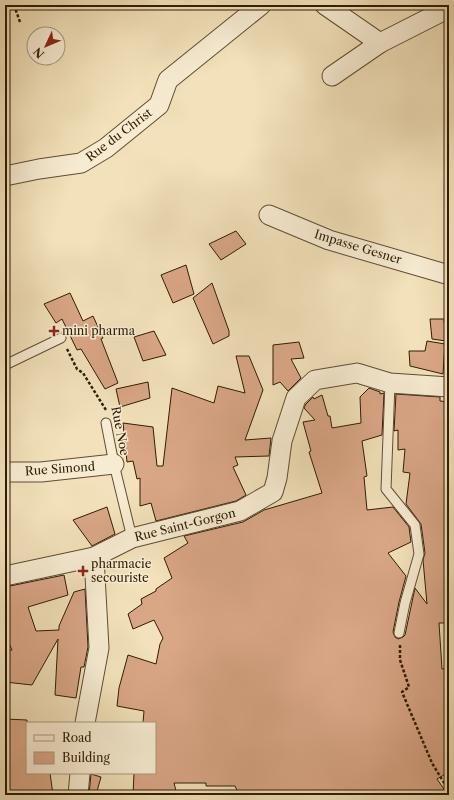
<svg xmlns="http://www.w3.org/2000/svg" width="454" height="800" viewBox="0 0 454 800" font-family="'Libre Caslon Text',serif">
	<rect width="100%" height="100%" fill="#f2e1ba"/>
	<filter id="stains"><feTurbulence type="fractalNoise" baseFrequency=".005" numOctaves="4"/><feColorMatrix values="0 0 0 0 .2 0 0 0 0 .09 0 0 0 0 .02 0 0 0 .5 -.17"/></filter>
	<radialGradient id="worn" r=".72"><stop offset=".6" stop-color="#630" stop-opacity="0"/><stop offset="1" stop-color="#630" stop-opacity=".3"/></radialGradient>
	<g fill="#d9a686" stroke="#2e1c04">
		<polygon points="236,231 246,244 221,260 209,244"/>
		<polygon points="186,265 194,294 173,303 161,275"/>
		<polygon points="212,283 229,331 229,336 213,344 193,298"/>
		<polygon points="70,293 83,321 93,316 103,338 101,339 118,383 105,389 81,349 77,350 62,319 56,323 44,304"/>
		<polygon points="430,319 444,319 446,341 432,339"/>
		<polygon points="154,331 166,355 143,361 134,337"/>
		<polygon points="427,341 445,344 443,374 410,366 409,351 425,351"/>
		<polygon points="299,342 304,358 291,359 301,378 288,391 280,382 273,385 273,345"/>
		<polygon points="236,356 249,356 263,390 245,440 271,438 269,456 235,457 238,465 233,467 246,495 236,501 156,521 151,503 140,506 140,478 137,479 133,461 127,462 123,423 153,427 157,466 163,466 172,388 214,403 218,386 245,393"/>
		<polygon points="148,382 150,398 120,407 116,389"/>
		<polygon points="369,388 380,392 380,394 384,393 382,435 362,441 367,476 364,477 367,510 393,507 409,527 411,542 388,553 406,576 399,602 393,632 395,637 398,639 403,637 405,635 415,588 427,604 423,560 425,553 421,524 406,504 410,473 403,472 405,449 398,450 398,430 394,431 396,394 440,397 440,401 449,402 449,589 446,588 447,623 439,623 442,669 449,668 449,772 437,779 448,795 239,795 235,786 206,786 206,783 174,783 177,795 133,795 134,773 155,773 155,723 143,723 144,711 117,706 119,688 128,655 156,664 160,644 163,638 154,620 133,629 128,614 142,604 141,599 156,591 156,589 172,578 164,558 188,543 184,536 243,522 264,510 322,493 309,452 311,451 303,422 315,420 304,408 306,404 313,397 314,399 322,395 328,416 330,416 332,428 361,423 360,397"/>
		<polygon points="107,507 115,534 92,546 73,520"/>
		<polygon points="64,575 68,595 28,607 36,631 59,630 59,626 74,592 85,589 88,647 84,667 81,667 76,698 55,695 58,639 32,685 5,682 5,651 12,650 5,634 5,587"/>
		<polygon points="5,719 27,720 27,773 50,773 53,795 8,795 5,757"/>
		<polygon points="91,774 101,777 96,795 89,795"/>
	</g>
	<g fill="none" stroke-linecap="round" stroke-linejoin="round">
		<g stroke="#5f4d32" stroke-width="11">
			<g id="lane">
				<polyline points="5,365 61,338"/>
				<polyline points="390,383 386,489 415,525 419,554 405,603 399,633"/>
				<polyline points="106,423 114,464 132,538"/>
			</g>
		</g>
		<g stroke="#5f4d32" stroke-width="21">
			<g id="street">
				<polyline points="325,5 380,43 449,8"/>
				<polyline points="332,76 380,43"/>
				<polyline points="5,176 39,169 81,163 106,148 159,105 168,80 261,5"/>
				<polyline points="269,215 329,240 449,275"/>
				<polyline points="5,472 41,472 114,464"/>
				<polyline points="5,576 94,557 132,538 240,511 273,492 277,478 282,441 296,398 315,380 357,373 390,383 449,387"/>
				<polyline points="85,723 99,648 94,557"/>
				<polyline points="78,795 80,773"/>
			</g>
		</g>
		<g stroke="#2e1c04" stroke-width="2.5" stroke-dasharray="3 2" stroke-linecap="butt">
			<polyline points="14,5 20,22"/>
			<polyline points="67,349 77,369 83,373 106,410"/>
			<polyline points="400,645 400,660 409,687 402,692 432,763 449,791"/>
		</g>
		<use href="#lane" stroke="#f7ecd2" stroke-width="9"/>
		<use href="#street" stroke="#f7ecd2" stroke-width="19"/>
	</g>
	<g fill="#8f2418" stroke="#f7ecd2" stroke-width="1.5">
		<path d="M52 325h4v4h4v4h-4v4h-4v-4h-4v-4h4z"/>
		<path d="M81 565h4v4h4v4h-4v4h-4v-4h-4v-4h4z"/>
	</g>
	<g text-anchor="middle" stroke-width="3" stroke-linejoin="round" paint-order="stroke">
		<g font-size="12" fill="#2e1c04" stroke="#f7ecd2">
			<text transform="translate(119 135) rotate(-37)" y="4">Rue du Christ</text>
			<text transform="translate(358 247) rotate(17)" y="4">Impasse Gesner</text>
			<text transform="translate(120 431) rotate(79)" y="4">Rue Noe</text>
			<text transform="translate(60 469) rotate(-4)" y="4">Rue Simond</text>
			<text transform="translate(185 525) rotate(-14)" y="4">Rue Saint-Gorgon</text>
		</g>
		<g font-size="12" fill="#2e1c04" stroke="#f7ecd2" text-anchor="start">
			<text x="62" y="335">mini pharma</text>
			<text x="91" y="568">pharmacie<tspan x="91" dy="14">secouriste</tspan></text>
		</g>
	</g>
	<rect width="454" height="800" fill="none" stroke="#f2e1ba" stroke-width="20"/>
	<rect x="6" y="6" width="442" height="788" fill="none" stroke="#2e1c04" stroke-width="2"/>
	<rect x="10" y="10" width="434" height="780" fill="none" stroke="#2e1c04"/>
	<rect x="26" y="722" width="130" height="52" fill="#f7ecd2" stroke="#a79980"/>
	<rect x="34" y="735" width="20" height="6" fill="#f7ecd2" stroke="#a79980"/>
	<text x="62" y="742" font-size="12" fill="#2e1c04">Road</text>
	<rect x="34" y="752" width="20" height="12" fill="#d9a686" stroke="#a79980"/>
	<text x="62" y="762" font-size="12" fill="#2e1c04">Building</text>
	<g transform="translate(46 46) rotate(226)"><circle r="19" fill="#f7ecd2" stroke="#a79980"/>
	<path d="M0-3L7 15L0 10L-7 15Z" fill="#8f2418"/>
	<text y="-6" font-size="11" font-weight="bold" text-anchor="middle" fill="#2e1c04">N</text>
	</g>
	<rect width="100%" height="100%" filter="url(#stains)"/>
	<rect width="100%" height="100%" fill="url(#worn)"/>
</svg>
